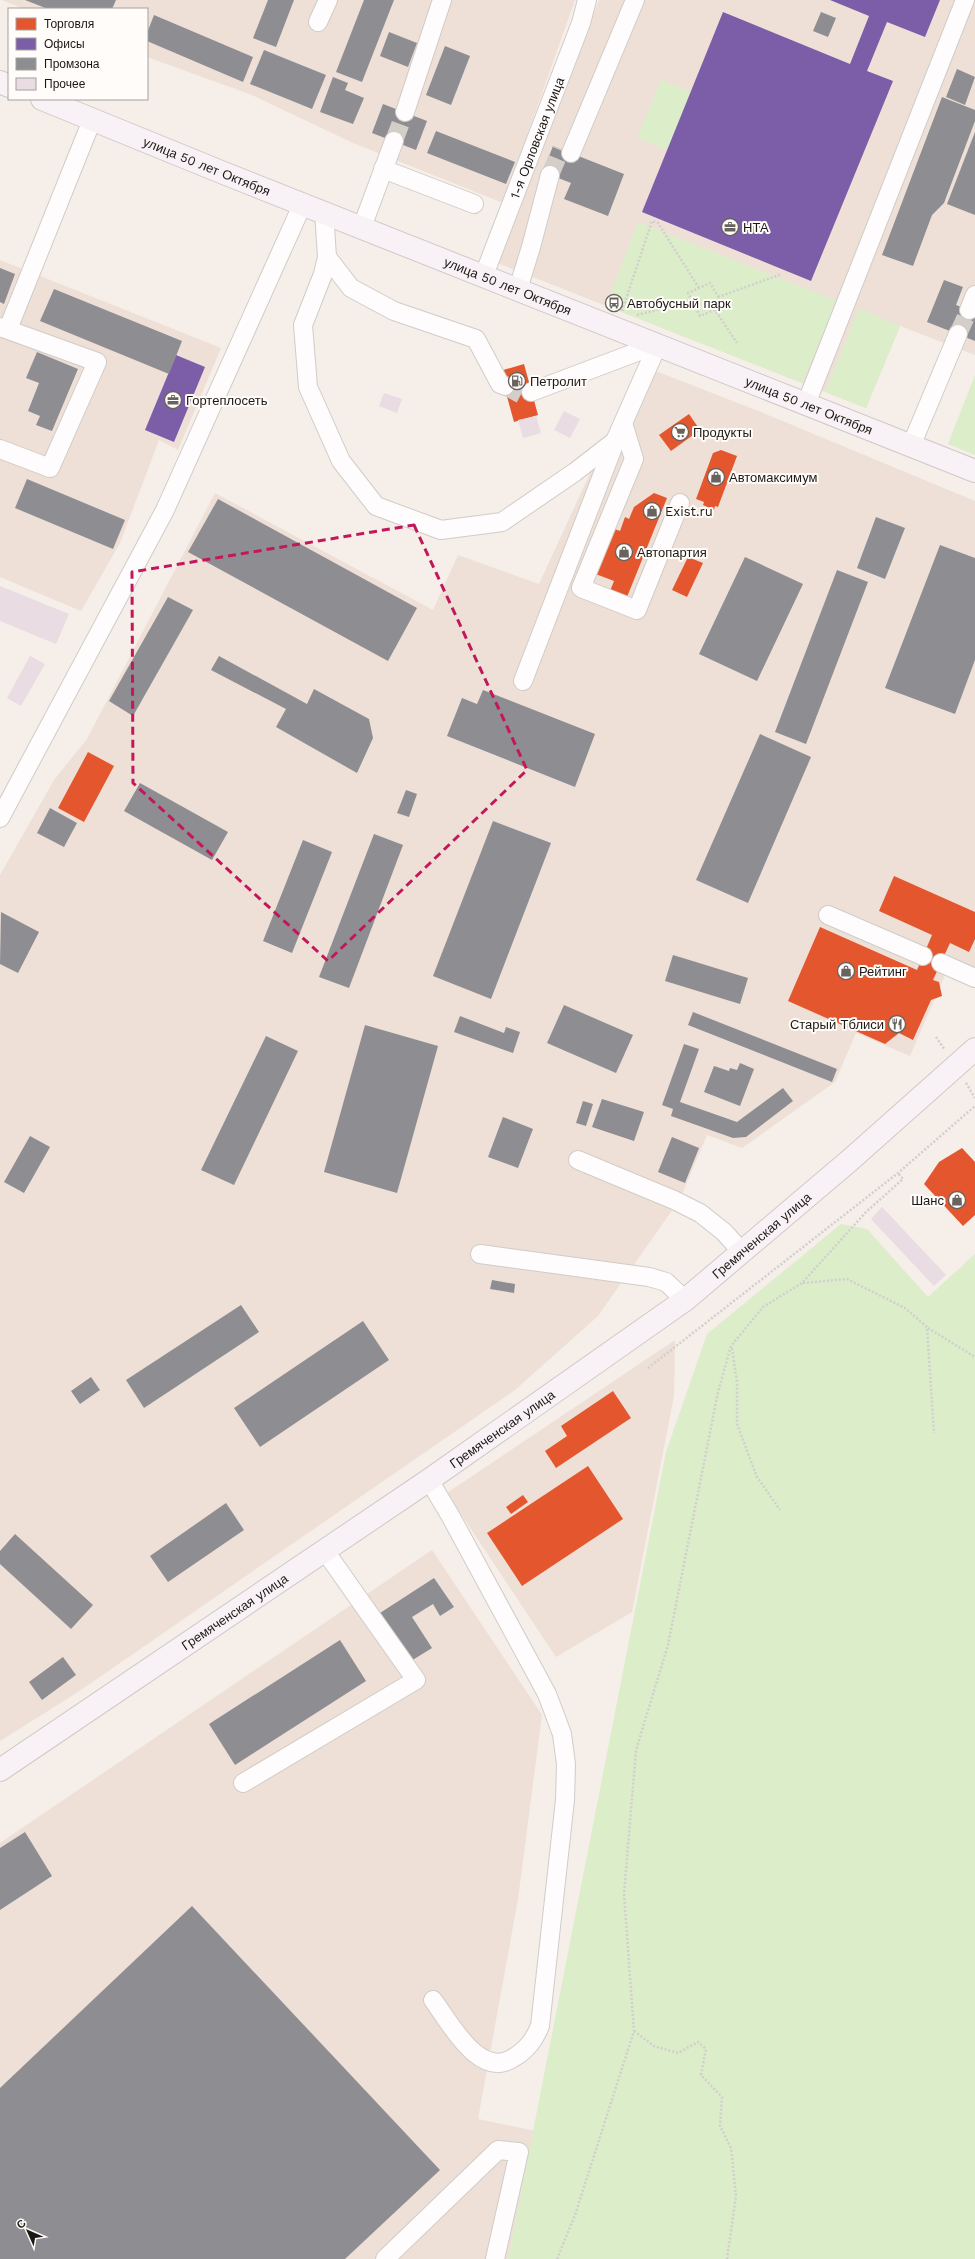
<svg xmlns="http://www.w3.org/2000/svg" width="975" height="2259" viewBox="0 0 975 2259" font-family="'Work Sans',sans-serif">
	<rect width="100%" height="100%" fill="#f5eee9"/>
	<g fill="#eee0d7">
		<polygon points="2,0 575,0 503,203 353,143 252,95 147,57 147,9 24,9"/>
		<polygon points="599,0 975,0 975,355 900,326 866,408 497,263"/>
		<polygon points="0,260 221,348 178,450 159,440 120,543 81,611 0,577"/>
		<polygon points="640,365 761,412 975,501 975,984 946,973 910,1056 856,1033 835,1082 742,1148 707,1135 680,1199 598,1316 515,1390 78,1692 0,1741 0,875 54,780 87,739 215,493 433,610 458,555 539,584"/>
		<polygon points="675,1340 674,1396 632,1612 556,1657 447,1493"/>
		<polygon points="432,1550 542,1715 518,1899 478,2119 535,2131 508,2259 0,2259 0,1843"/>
	</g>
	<g fill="#dcedca">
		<polygon points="661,80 691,92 667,150 637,138"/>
		<polygon points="638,222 837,301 802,383 606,306"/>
		<polygon points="859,308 900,326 866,408 825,392"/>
		<polygon points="975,375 975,455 948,444"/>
		<polygon points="841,1224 867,1229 928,1297 975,1254 975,2259 508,2259 666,1452 707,1334"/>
	</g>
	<g fill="#e4572e">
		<polygon points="524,364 538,415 514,422 500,371"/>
		<polygon points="689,414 700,430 671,451 659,435"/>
		<polygon points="721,450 737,456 718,507 715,506 714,510 703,505 704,502 696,499 713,453"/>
		<polygon points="654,493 667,498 627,597 610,591 614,581 593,573 612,528 620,531 625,517 629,519 634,507"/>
		<polygon points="688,557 703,563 687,597 672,590"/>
		<polygon points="88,752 114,766 84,822 58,808"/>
		<polygon points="894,876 975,912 975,939 969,952 950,943 933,980 939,982 942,996 931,1000 913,1040 899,1033 885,1044 788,1001 820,927 917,970 932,935 879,911"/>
		<polygon points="962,1148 975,1162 975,1215 963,1226 924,1184 939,1162"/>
		<polygon points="613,1391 631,1418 556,1468 545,1451 567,1436 561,1426"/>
		<polygon points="588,1466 623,1519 522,1586 487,1533"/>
		<polygon points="523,1495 528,1502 511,1514 506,1507"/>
	</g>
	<g fill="#7b5ea7">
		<polygon points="830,0 940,0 925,37 887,22 867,71 893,81 811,281 642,212 723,12 850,64 869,16"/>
		<polygon points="176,355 205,367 174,442 145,430"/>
	</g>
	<g fill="#8d8d92">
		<polygon points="25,0 116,0 112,9 48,9"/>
		<polygon points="268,0 294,0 276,47 253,38"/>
		<polygon points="364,0 394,0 362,82 336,72"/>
		<polygon points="821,12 836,18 828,37 813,31"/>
		<polygon points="154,15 253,57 243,82 147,41 147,33"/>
		<polygon points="389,32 417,43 408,67 380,56"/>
		<polygon points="445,46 470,56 451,105 426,95"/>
		<polygon points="264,50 326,75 312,109 250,84"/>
		<polygon points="957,69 975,77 965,105 946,97"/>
		<polygon points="333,77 348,83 345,90 364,98 353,124 320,112"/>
		<polygon points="942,97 975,110 975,121 944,203 932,215 913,266 882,255"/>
		<polygon points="383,104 427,121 416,150 372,133"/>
		<polygon points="436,131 515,162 506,184 427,153"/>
		<polygon points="975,132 975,215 947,204"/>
		<polygon points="553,146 624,174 608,216 564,199 571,183 543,172"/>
		<polygon points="0,268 15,274 4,304 0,302"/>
		<polygon points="944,280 963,287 956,305 975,312 975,341 927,322"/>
		<polygon points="54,289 182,341 169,374 40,321"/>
		<polygon points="37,352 78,369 52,431 36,425 40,416 28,411 39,383 26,378"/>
		<polygon points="27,479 125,520 113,549 15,508"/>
		<polygon points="218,499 417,608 388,661 188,552"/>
		<polygon points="876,517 905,528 885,579 857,568"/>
		<polygon points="940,545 975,558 975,660 955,714 885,688"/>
		<polygon points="745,557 803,584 757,681 699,654"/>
		<polygon points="837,570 868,582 806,744 775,732"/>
		<polygon points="168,597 193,610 133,716 109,701"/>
		<polygon points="219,656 307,704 314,689 369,719 373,738 357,773 276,727 286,709 211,670"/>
		<polygon points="483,690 595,734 575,787 447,736 462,698 477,704"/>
		<polygon points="760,734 811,757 748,903 696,880"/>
		<polygon points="140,783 228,832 212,860 124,811"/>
		<polygon points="406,790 417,794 409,817 397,813"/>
		<polygon points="50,808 77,823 64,847 37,833"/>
		<polygon points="493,821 551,843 491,999 433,976"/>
		<polygon points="374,834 403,845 349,988 319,977"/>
		<polygon points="303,840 332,852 292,953 263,941"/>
		<polygon points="1,912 39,932 18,973 0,964"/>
		<polygon points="673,955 748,978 740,1004 665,981"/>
		<polygon points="564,1005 633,1035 616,1073 547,1043"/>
		<polygon points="693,1012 837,1069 832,1082 688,1025"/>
		<polygon points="460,1016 504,1033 506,1027 520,1032 513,1053 454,1032"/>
		<polygon points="365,1025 438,1046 397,1193 324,1172"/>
		<polygon points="266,1036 298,1051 234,1185 201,1170"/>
		<polygon points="684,1044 699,1049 680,1102 737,1122 783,1088 793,1101 746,1137 733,1138 671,1116 673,1109 662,1105"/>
		<polygon points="740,1063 754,1069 740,1106 704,1092 714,1066 729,1071 730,1068 737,1070"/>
		<polygon points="602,1099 644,1112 634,1141 592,1127"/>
		<polygon points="583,1101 593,1104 586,1126 576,1123"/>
		<polygon points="503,1117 533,1129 518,1168 488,1157"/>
		<polygon points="30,1136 50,1147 24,1193 4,1182"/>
		<polygon points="672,1137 699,1148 685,1183 658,1172"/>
		<polygon points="492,1280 515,1284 514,1293 490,1289"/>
		<polygon points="241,1305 259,1332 144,1408 126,1380"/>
		<polygon points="363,1321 389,1360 260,1447 234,1408"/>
		<polygon points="91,1377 100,1390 80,1404 71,1391"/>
		<polygon points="226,1503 244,1530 168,1582 150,1556"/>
		<polygon points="15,1534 93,1605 71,1629 0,1564 0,1551"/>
		<polygon points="434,1578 454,1607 440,1616 433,1604 412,1617 432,1648 411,1661 380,1613"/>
		<polygon points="340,1640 366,1681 235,1765 209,1724"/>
		<polygon points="63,1657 76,1675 42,1700 29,1682"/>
		<polygon points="25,1832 52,1876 0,1910 0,1848"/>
		<polygon points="192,1906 440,2170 345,2259 0,2259 0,2088"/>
	</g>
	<g fill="#e9dce3">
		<polygon points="384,393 402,399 397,413 379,406"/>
		<polygon points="564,411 580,419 570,438 554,430"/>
		<polygon points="536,416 541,433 523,438 518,420"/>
		<polygon points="0,586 69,614 56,644 0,621"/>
		<polygon points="30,656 45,664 21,706 7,698"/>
		<polygon points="882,1207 946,1275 934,1286 871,1219"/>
	</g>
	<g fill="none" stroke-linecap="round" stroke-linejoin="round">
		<g stroke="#d4cec9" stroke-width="18" stroke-dasharray="18 9" stroke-linecap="butt">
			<polyline points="394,141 405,112"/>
			<polyline points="550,175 561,149"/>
			<polyline points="958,334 969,310"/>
			<polyline points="505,386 522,395 531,392"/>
		</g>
		<g stroke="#d0ccc8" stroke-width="20">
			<g id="minor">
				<polyline points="318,22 328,0"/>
				<polyline points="405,112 442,0"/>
				<polyline points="571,153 635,0"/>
				<polyline points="383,169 474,204"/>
				<polyline points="324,211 327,257 351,288 394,311 476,339 500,384 505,386"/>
				<polyline points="362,227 394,141"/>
				<polyline points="327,257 323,274 303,325 308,387 341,461 376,506 441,530 502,522 575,472 615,441 658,344"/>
				<path id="s1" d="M484,275L581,23L587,0"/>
				<polyline points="518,289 531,247 550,175"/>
				<polyline points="969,310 975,295"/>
				<polyline points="0,327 97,362 50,468 0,449"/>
				<polyline points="8,329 92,120"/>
				<polyline points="531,392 658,344"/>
				<polyline points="806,404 965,0"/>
				<polyline points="623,423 634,459 581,588 637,610 680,503"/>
				<polyline points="911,446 958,334"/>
				<polyline points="523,681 615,442"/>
				<polyline points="0,818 165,510 303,203"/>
				<polyline points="828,915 923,956"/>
				<polyline points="941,963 975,978"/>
				<polyline points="578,1160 674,1200 700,1213 724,1232 742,1252"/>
				<polyline points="480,1254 649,1277 666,1282 685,1300"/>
				<path d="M429,1480L451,1517L547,1694L562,1734L566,1764L565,1800L540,2026C534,2040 527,2050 513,2058C480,2080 450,2023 433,2000"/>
				<polyline points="243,1783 416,1680 325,1551"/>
				<polyline points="385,2259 498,2150 519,2152 495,2259"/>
			</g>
		</g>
		<g stroke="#cecac8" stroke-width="24">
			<g id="major">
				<polyline points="0,82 9,86"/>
				<path id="s2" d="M42,99L226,174L975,471"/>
				<path id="s3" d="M0,1770L429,1480L685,1300L849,1161L975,1049"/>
			</g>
		</g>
		<g stroke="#d1cfce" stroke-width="2.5" stroke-dasharray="2 2" stroke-linecap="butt">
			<polyline points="718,297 782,274"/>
			<polyline points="692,301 688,293 710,283 724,306 715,310"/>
			<polyline points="622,311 652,221 658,223 699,288"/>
			<polyline points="637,315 692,301 700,316 715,310 737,343"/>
			<polyline points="936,1037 945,1050"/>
			<polyline points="966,1083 975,1098"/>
			<polyline points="803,1283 847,1279 905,1308 927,1327 934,1433"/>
			<polyline points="928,1328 975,1357"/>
			<polyline points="732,1348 737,1382 737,1424 757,1477 780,1510"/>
			<polyline points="648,1368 898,1173 975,1106"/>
			<polyline points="634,2031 654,2046 678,2053 698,2042 706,2049 701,2075 722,2097 720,2126 731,2148 736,2196 727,2259"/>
			<polyline points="557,2259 575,2215 634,2031 624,1894 636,1750 668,1645 718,1392 731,1346 763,1307 802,1283 866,1212 903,1179 898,1173"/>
		</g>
		<use href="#minor" stroke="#fefcfc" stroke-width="18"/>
		<use href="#major" stroke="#f8f2f6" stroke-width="22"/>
	</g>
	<path fill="none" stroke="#c2185b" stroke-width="3" stroke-dasharray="8 5" stroke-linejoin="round" d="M414,525L527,770L328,961L133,783L132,572Z"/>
	<defs>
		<g id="office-ring" transform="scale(0.9)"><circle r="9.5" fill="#fffcfa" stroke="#68635f" stroke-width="1.5"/><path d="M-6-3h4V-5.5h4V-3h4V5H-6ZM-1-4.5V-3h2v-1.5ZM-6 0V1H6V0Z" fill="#68635f"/></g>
		<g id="bus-ring" transform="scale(0.9)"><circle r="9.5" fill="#fffcfa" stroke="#68635f" stroke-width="1.5"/><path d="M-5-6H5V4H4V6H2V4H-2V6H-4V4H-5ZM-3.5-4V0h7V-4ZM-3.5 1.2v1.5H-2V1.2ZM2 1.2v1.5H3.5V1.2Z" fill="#68635f"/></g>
		<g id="fuel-ring" transform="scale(0.9)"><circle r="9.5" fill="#fffcfa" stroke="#68635f" stroke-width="1.5"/><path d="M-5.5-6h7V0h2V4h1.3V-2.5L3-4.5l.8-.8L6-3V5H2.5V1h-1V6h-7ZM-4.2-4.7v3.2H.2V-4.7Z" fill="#68635f"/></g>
		<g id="supermarket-ring" transform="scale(0.9)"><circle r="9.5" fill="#fffcfa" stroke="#68635f" stroke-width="1.5"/><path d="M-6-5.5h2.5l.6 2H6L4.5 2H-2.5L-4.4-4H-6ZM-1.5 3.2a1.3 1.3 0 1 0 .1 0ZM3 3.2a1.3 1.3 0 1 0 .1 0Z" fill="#68635f"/></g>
		<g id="shop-ring" transform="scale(0.9)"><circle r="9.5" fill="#fffcfa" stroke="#68635f" stroke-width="1.5"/><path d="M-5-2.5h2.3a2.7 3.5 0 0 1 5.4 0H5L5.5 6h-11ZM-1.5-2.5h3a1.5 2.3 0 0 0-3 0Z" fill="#68635f"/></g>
		<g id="restaurant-ring" transform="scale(0.9)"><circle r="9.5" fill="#fffcfa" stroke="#68635f" stroke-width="1.5"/><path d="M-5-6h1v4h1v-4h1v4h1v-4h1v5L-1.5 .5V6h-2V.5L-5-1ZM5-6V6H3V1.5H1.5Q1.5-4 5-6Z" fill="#68635f"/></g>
	</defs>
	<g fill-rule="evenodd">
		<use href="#office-ring" x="730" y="227"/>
		<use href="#bus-ring" x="614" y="303"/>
		<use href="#fuel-ring" x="517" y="381"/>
		<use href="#office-ring" x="173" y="400"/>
		<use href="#supermarket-ring" x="680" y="432"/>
		<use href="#shop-ring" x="716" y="477"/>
		<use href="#shop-ring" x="652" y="511"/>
		<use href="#shop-ring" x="624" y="552"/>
		<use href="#shop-ring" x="846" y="971"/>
		<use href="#restaurant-ring" x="897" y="1024"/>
		<use href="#shop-ring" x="957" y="1200"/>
	</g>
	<g text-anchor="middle" stroke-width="4" stroke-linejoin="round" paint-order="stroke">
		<g font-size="13" fill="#1c1815" stroke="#fffcfa">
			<text dy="5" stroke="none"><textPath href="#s1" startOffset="147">1-я Орловская улица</textPath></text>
			<text dy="5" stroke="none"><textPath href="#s2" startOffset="178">улица 50 лет Октября</textPath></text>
			<text dy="5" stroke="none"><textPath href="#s2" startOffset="502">улица 50 лет Октября</textPath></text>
			<text dy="5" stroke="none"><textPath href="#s2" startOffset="826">улица 50 лет Октября</textPath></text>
			<text dy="5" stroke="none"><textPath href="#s3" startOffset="931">Гремяченская улица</textPath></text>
			<text dy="5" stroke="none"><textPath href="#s3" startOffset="607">Гремяченская улица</textPath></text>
			<text dy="5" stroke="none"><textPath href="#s3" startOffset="283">Гремяченская улица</textPath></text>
		</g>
		<g font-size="13" fill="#1c1815" stroke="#fffcfa" text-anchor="start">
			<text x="743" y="232">НТА</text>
			<text x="627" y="308">Автобусный парк</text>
			<text x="530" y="386">Петролит</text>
			<text x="186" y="405">Гортеплосеть</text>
			<text x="693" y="437">Продукты</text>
			<text x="729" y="482">Автомаксимум</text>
			<text x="665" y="516">Exist.ru</text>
			<text x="637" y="557">Автопартия</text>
			<text x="859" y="976">Рейтинг</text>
			<text x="884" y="1029" text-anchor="end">Старый Тблиси</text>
			<text x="944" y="1205" text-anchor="end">Шанс</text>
		</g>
	</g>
	<rect x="8" y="8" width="140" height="92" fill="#fffcfa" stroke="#a4a19e"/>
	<rect x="16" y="18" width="20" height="12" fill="#e4572e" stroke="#a4a19e"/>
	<text x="44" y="28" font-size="12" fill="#1c1815">Торговля</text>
	<rect x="16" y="38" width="20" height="12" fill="#7b5ea7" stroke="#a4a19e"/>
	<text x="44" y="48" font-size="12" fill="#1c1815">Офисы</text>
	<rect x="16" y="58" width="20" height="12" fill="#8d8d92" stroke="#a4a19e"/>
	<text x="44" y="68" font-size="12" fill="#1c1815">Промзона</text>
	<rect x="16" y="78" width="20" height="12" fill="#e9dce3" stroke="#a4a19e"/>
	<text x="44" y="88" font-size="12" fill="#1c1815">Прочее</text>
	<g transform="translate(28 2231) rotate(315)" stroke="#fffcfa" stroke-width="3" paint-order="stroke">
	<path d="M0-3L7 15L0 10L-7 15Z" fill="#1c1815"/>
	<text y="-6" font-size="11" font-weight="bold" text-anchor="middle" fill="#1c1815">С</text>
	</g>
</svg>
